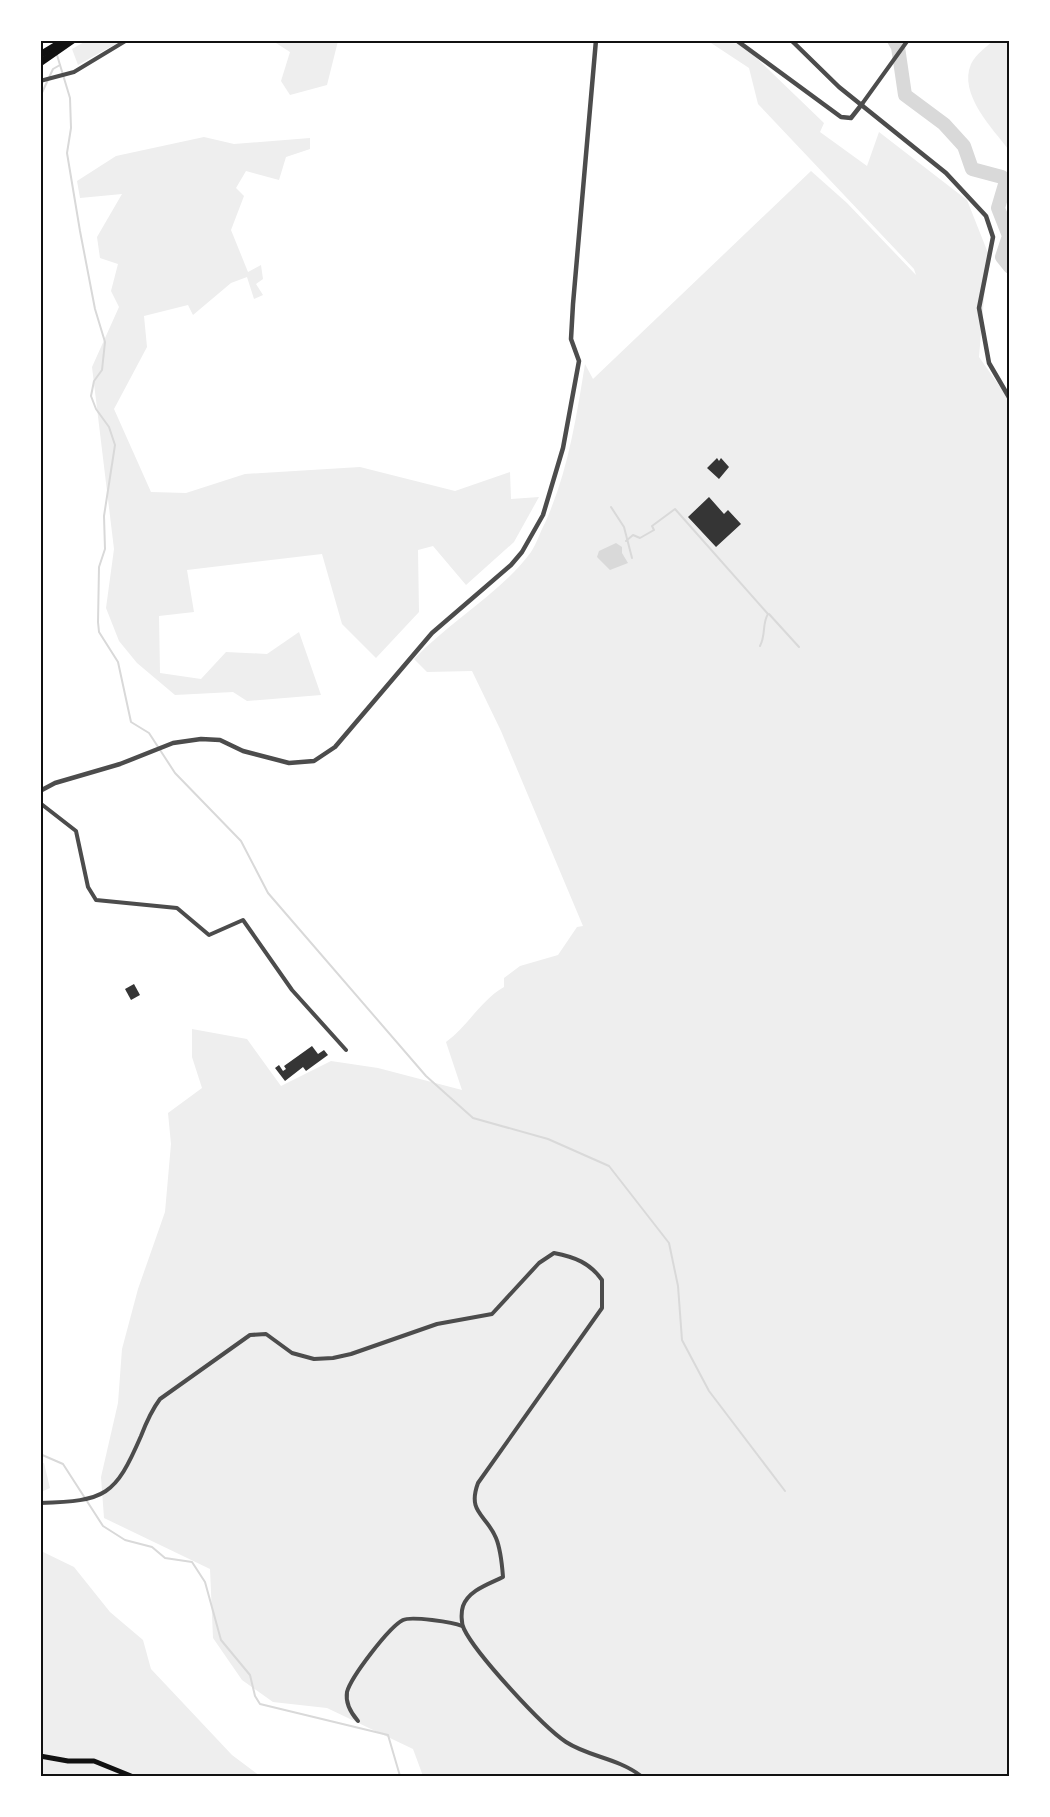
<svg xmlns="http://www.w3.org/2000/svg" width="1050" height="1817" viewBox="0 0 1050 1817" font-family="'Golos Text',sans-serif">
	<rect width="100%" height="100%" fill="#fff"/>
	<g fill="#eee">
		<polygon points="86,41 86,40 121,41 78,65 72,49"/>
		<polygon points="273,41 338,41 327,85 290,95 281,81 290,52"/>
		<path d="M708,41L742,44L824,123L820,132L867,166L879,132L967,200L988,253L979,357L1010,401L1009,1776H423L413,1749L327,1708L273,1702L242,1680L213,1638L210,1569L104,1518L101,1477L118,1403L122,1349L138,1289L165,1212L171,1144L168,1113L202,1088L192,1057V1029L247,1039L281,1086L331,1061L378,1068L462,1090L446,1042C468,1026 481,1000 504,987V978L520,966L558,955L577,927L583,926L501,731L472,671L427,672L414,659C448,623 504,590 531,552C537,543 540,532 545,523C568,472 576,419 585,364L593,379L811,171L847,203L916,275L914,269L758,104L749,68Z"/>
		<path d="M993,41H1009V150C993,129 958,94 971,64C976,54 985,48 993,41Z"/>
		<polygon points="204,137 234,144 310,138 310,149 286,157 279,180 246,171 236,188 244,196 231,230 248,272 261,265 263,279 256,284 263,295 254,299 247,277 231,283 193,315 188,305 144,316 147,347 114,409 151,492 186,493 245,474 360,467 455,491 510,472 511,499 539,497 514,542 466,585 433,546 418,550 419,612 376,658 342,624 322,554 187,570 194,612 159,616 160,673 201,679 226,652 267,654 299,632 321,695 247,701 233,692 175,695 137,663 119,641 106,608 114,549 92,367 119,307 111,291 118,264 100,258 97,237 122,194 80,198 77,181 116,156"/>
		<polygon points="44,1463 50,1488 41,1492 41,1464"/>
		<polygon points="41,1551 74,1567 110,1612 143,1640 151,1669 232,1755 260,1776 41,1776"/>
	</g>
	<polygon fill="#d9d9d9" points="616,543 622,547 622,553 628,563 610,570 597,557 599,551"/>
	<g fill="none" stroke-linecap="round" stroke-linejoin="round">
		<g stroke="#d9d9d9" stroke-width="2">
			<polyline points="57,55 70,98 71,128 67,153 80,231 95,309 105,342 102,370 94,381 91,396 96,409 109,427 115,445 104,516 105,549 99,567 98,622 99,632 118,662 131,722 149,733 175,773 241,841 268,893 426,1076 473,1118 548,1139 609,1166 669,1243 678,1286 682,1340 709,1391 785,1491"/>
			<polyline points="40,97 53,69 60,65"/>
			<polyline points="611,507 624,527 632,558"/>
			<path d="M626,541L633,535L640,538L654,530L652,526L675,509L768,614C762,623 766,635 760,646"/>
			<polyline points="769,614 799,647"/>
			<polyline points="40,1454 63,1464 103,1526 125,1540 152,1547 165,1558 192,1562 205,1582 221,1640 250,1675 255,1696 260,1704 388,1735 400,1776"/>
		</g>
		<polyline stroke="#d9d9d9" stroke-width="14" points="894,40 898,47 905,95 944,124 964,146 972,169 1002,177 1006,181 998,208 1009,236 1002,257 1010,267"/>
	</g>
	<g fill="#353535">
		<polygon points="717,458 719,461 721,458 729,467 719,479 707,468"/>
		<polygon points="709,497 724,514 728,510 741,524 716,547 688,517"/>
		<polygon points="134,984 140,995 131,1000 125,989"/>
		<polygon points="312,1046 318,1054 324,1050 328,1055 306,1071 303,1067 285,1081 275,1068 279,1065 283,1071 286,1069 284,1066"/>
	</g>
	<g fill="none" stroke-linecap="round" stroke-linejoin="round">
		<g stroke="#4c4c4c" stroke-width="4">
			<polyline points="40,81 74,72 127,40"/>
			<polyline points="862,104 908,40"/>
			<polyline points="40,803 76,831 88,887 96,900 177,908 209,935 243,920 292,990 346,1050"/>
			<path d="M40,1503C106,1501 115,1496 141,1436C146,1423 151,1411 160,1399L250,1335L266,1334L292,1353L314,1359L333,1358L351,1354L437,1324L492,1314L539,1263L554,1253C575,1257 590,1263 602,1280V1308L478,1483C467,1513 486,1514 496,1538C501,1550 502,1564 503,1577C489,1584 469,1590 463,1606C461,1612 461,1623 464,1629C476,1654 542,1726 566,1742C589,1757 618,1758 641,1776"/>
			<path d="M358,1721C351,1713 345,1704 347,1692C351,1677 389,1627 403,1620C411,1616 453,1622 462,1626"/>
		</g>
		<g stroke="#4c4c4c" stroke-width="4.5">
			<polyline points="736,40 841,117 851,118 862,104"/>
			<polyline points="791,40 839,87 946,173 986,216 993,237 979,308 989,363 1010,399"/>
			<polyline points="40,791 55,783 120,764 173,743 201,739 220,740 243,751 289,763 314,761 335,747 432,633 511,565 522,552 543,515 563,448 579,361 571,339 573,304 596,40"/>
		</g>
		<polyline stroke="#111" stroke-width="5" points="40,1756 68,1761 94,1761 131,1776"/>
		<g stroke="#111" stroke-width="7">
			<polyline points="40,41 41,40"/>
			<polyline points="40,55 65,40"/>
			<polyline points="40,63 73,40"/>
		</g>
	</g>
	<rect width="1050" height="1817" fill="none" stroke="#ffffff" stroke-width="84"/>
	<rect x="42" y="42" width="966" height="1733" fill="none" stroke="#111" stroke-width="2"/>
</svg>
